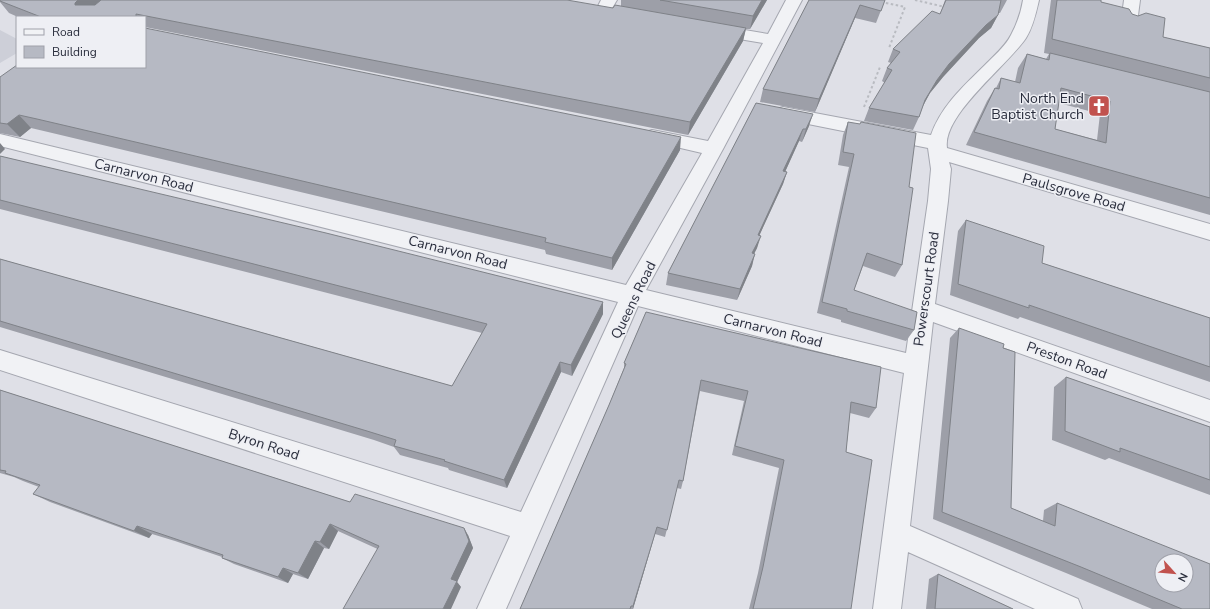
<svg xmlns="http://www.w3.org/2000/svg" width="1210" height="609" viewBox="0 0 1210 609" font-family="'Nunito Sans',sans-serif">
	<rect width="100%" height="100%" fill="#dfe0e7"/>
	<polygon fill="#cdcfd8" points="0,30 17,39 17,53 0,63"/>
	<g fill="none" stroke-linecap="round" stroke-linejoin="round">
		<g stroke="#a5a7b0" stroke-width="2">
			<g id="minor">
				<polygon points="601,0 617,0 609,13 604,15 599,13 596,10"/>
				<path d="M786,0H802L723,149L646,290L906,353L928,201L931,169L928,148L783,119L777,117L774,113L777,109L783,107L931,135C942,104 966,84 989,61C997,53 1006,45 1011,35C1017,24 1021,12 1023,0H1039C1036,13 1033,27 1026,38C1008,65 942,115 947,148L1210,224V240L949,162L951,169L948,201L935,304L1210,400V422L933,322L910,526L1078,599L1082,609H1035L908,552L901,609H873L904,373L638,306L506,609H477L510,536L0,370V350L521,512L618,302L0,146V134L626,285L702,153L646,140L643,136L646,132L652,130L708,141L763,43L715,35L709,33L707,30L709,27L715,25L768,34Z"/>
				<polygon points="1124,0 1140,0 1137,23 1135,26 1129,28 1123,26 1121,23"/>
			</g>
		</g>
		<g stroke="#b9bbc1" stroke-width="2" stroke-dasharray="2.5 2.5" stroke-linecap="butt">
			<polyline points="915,0 945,7"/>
			<polyline points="881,2 905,7 889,48"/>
			<polyline points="864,107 880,67"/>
		</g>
		<use href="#minor" fill="#f1f2f5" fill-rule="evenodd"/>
	</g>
	<g fill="#9d9fa8" fill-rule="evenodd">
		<polygon points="0,0 613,8 621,6 621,0 767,0 750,29 746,29 743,41 688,135 145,27 145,17 18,17 9,13 0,2"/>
		<polygon points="809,0 885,0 876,23 855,18 815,112 760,102 763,89"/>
		<polygon points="945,0 1007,0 1000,13 998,13 998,15 991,28 979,38 943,77 930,93 923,106 919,117 913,130 864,121 869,108 885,83 882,81 887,68 891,63 888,62 893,49 940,14"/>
		<path d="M1051,0H1101V2L1132,14L1163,37L1210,48V215L966,145L987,101L995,88H996L1001,78L1015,82L1018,68L1027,54L1046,59L1049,54L1044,53ZM1059,103L1100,114L1097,140L1055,129Z"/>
		<polygon points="0,77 680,150 612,270 546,254 545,250 48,132 31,128 20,137 0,133"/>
		<polygon points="756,103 809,126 802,142 799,141 785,172 787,172 783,184 759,236 757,248 754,254 752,266 737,300 666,285 668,273"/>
		<polygon points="848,122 909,187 902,265 895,277 863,266 854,290 914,330 906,341 841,322 841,320 817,313 849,167 838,165 843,135"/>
		<polygon points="0,156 603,302 603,314 572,376 561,372 507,488 449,470 448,468 400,455 394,447 374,440 0,327 0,259 452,386 482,333 254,274 0,209"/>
		<polygon points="966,220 1042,263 1210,318 1210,382 1020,317 1018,319 950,295 958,231"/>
		<polygon points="646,312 876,408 869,418 850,413 846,452 851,609 749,609 758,573 779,468 732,455 744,401 700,391 683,481 681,489 677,488 665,537 655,534 633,609 520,609 609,405 624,368 624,363"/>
		<polygon points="959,328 1003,348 1011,508 1043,521 1044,510 1057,503 1210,609 1152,609 1066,573 933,519 950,338"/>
		<polygon points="1066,377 1210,427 1210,495 1109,458 1105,460 1052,440 1054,387"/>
		<polygon points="0,390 350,502 468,535 473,548 457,582 461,587 338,531 329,549 324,548 308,579 293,574 288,583 234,564 222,558 222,557 175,541 152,534 149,538 50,502 33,494 39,487 23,481 14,477 0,473"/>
		<polygon points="938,574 1013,609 926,609 929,579"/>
	</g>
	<g fill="#7f8288">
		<polygon points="78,0 103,0 84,16 75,5 75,3"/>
		<polygon points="762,0 767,0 750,29 753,16"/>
		<polygon points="860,5 855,18 815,112 819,99"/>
		<polygon points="998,15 991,28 979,38 943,77 930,93 919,113 925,100 937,80 949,64 986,25"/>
		<polygon points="746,28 743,41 688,135 690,122"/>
		<polygon points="813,114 809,126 802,142 806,129"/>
		<polygon points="19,115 31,128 20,137 7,124"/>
		<polygon points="803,129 799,141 780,183 783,171"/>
		<polygon points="681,137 680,150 612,270 612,258"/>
		<polygon points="0,143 5,149 0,154"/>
		<polygon points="787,172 783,184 754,247 758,235"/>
		<polygon points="761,236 757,248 748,265 752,253"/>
		<polygon points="755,254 752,266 737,300 740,289"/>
		<polygon points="603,302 603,314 572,376 571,365"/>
		<polygon points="560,362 561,372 507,488 504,480"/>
		<polygon points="330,524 338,531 329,549 320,542"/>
		<polygon points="137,526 152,534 149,538 134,531"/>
		<polygon points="657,527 655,534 633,609 633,606"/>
		<polygon points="464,528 468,535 473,548 457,582 461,587 451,609 443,609"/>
		<polygon points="315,541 324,548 308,579 298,573"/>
		<polygon points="283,568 293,574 288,583 278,577"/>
	</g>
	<g fill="#b6b9c3" stroke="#7f8288" fill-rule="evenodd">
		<polygon points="0,0 78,0 75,3 75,5 95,5 101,0 567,0 613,8 615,5 746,28 690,122 136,14 136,17 41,17 0,1"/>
		<polygon points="660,0 762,0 753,16"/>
		<polygon points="809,0 885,0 881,11 860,5 819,99 763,89"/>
		<polygon points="946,0 1001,0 998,15 986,25 949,64 937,80 925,100 919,117 869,108 892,70 887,68 900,52 893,49 932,11 940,14"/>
		<polygon points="1057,0 1101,0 1101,2 1129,9 1132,14 1138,16 1146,13 1165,18 1163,37 1210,48 1210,78 1052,39"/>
		<polygon points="145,28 681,137 612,258 545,242 546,238 37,119 19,115 7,124 0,123 0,77 17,65 17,67 145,67"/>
		<path d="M1050,53L1210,92V198L974,132L995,88L999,89L1001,78L1020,83L1027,54L1049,60ZM1061,88L1110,101L1106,143L1055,129Z"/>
		<polygon points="756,103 813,114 806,129 803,129 783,171 787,172 758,235 761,236 752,253 755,254 740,289 668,273"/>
		<polygon points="848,122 860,124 861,122 916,133 909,187 913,188 902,265 867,253 854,290 917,312 914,330 847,311 847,309 822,302 854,154 843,152"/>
		<polygon points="0,156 326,233 603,302 571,365 560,362 504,480 444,461 445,460 394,446 396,440 367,431 0,321 0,259 452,386 487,324 246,262 0,200"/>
		<polygon points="966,220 1044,246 1042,263 1210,318 1210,367 1029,305 1029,308 958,284"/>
		<polygon points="646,312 881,367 876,408 851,402 846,452 872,460 851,609 753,609 763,567 784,460 735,446 748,391 701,380 683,481 679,480 667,530 657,527 633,606 631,606 630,609 520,609 609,405 626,364 624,363"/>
		<path d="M959,328L1004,344L1003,348L1015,352L1011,508L1055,526L1057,503L1210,564V609H1182L1081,567L942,512ZM1162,561H1186V585H1162Z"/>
		<polygon points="1066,377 1210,427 1210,480 1120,448 1120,452 1065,431"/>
		<polygon points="0,390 350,502 355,494 464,528 469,541 451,579 457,581 443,609 343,609 379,546 330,524 320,542 315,541 298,573 283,568 278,577 222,558 223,555 161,534 137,526 134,531 33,494 40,485 5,473 6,471 0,470"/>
		<polygon points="938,574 1013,609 935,609"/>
	</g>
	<defs>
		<g id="church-square" transform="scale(1.15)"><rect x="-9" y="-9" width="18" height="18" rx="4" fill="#c1524e" stroke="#eeeff4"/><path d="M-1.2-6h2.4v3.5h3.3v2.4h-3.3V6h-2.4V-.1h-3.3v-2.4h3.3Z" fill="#fff"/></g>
	</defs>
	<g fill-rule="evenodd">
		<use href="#church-square" x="1099" y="106"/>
	</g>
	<g text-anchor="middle" stroke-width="3" stroke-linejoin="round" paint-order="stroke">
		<g font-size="14" fill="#292d3c" stroke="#eeeff4" text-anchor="end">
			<text x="1084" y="103">North End<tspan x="1084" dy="16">Baptist Church</tspan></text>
		</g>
		<g font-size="14" fill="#292d3c" stroke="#eeeff4">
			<text transform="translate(144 175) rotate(14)" y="5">Carnarvon Road</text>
			<text transform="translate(1074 192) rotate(16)" y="5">Paulsgrove Road</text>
			<text transform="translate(458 252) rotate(14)" y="5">Carnarvon Road</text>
			<text transform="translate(926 289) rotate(-82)" y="5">Powerscourt Road</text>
			<text transform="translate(633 300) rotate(-64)" y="5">Queens Road</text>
			<text transform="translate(773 330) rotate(14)" y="5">Carnarvon Road</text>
			<text transform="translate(1067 360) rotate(20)" y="5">Preston Road</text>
			<text transform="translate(264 444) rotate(18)" y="5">Byron Road</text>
		</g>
	</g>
	<rect x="16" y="16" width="130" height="52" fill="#eeeff4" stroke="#9fa1aa"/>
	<rect x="24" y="29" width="20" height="6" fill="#f1f2f5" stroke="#9fa1aa"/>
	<text x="52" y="36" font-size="12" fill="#292d3c">Road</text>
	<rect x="24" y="46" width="20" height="12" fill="#b6b9c3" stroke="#9fa1aa"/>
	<text x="52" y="56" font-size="12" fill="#292d3c">Building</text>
	<g transform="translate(1174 573) rotate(117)"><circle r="19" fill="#eeeff4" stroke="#9fa1aa"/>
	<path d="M0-3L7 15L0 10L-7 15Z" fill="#c1524e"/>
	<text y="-6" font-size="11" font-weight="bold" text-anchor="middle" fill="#292d3c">N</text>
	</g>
</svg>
